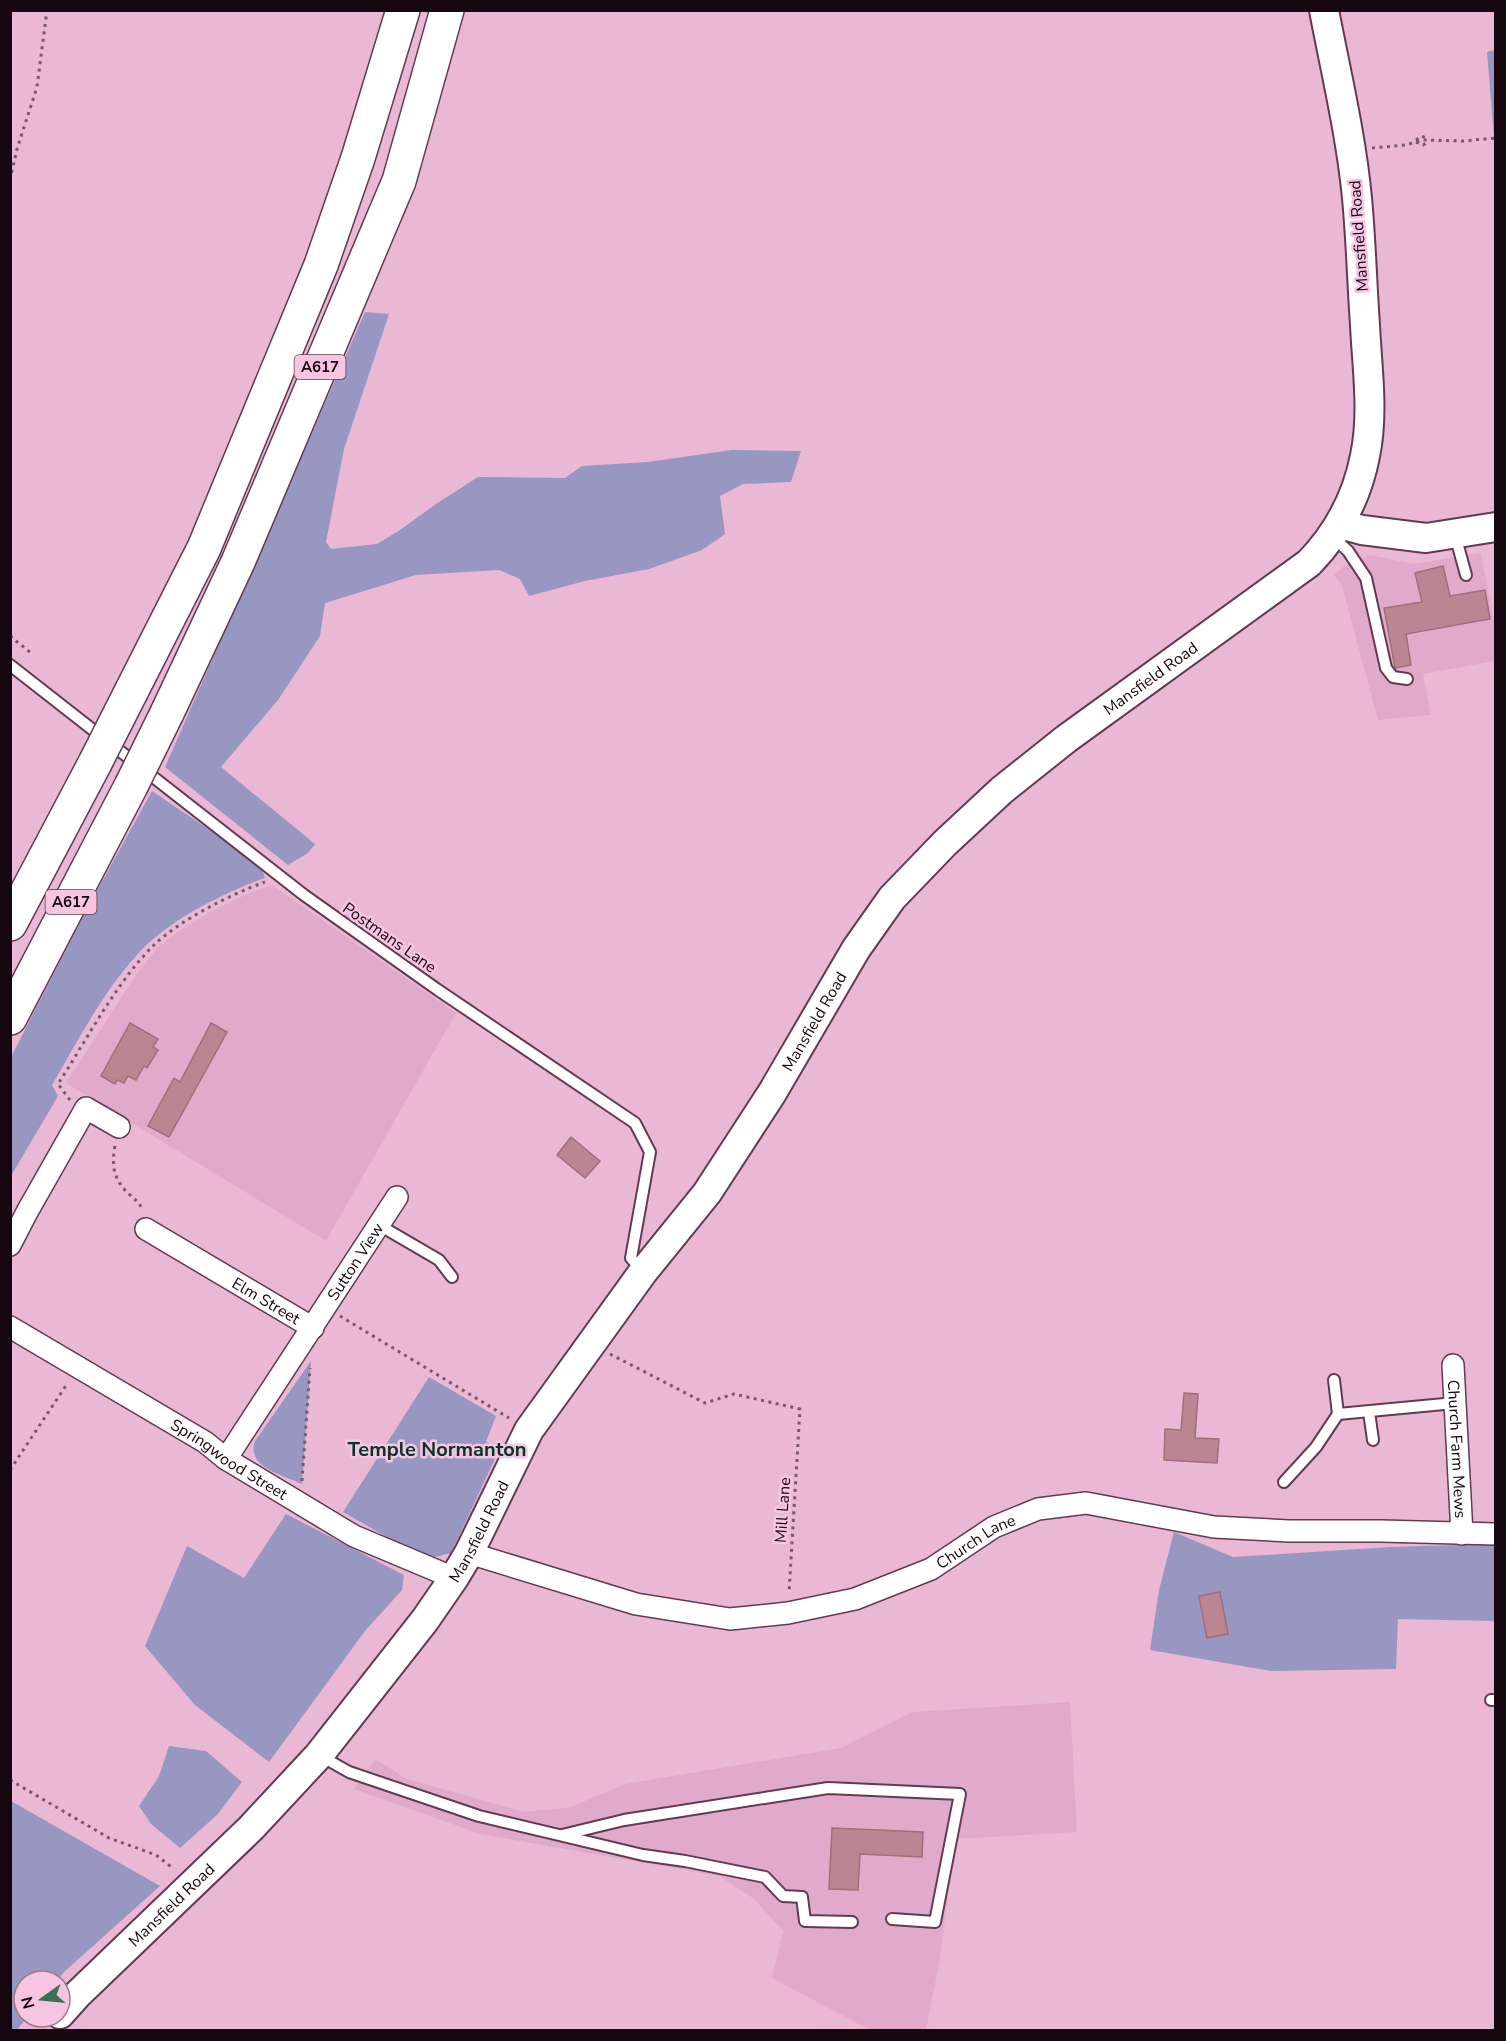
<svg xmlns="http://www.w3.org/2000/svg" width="1506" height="2041" viewBox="0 0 1506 2041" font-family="'Nunito Sans',sans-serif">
	<rect width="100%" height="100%" fill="#eab8d4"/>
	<g fill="#e2aaca">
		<polygon points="1481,553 1495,629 1495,661 1423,674 1431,715 1378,720 1342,586 1334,575 1344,566 1371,555 1413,564"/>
		<polygon points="272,885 456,1013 326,1241 66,1083 136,975 158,947 179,931 210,912 247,894"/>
		<polygon points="1070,1702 1077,1832 955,1839 940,1958 926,2030 870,2030 772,1978 783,1931 754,1899 719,1876 480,1834 354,1789 375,1759 407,1779 524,1812 571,1807 625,1784 841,1748 912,1712"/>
	</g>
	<g fill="#9797c2">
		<polygon points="1495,50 1496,50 1495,149 1487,52"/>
		<polygon points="365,312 389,314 344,449 326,542 331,549 377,544 400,530 436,504 478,477 565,478 582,466 648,462 732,450 801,451 791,482 743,484 720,496 725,534 702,550 649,569 585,581 529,596 520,579 499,570 416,575 325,603 320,636 278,700 221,767 315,844 308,853 288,865 165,767"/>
		<path d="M152,791L260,864L265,878C223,893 167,921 137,955C102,993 78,1041 52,1085L58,1096L11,1176V1057L88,907Z"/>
		<path d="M311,1361L302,1484C284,1475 246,1468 255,1441Z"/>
		<polygon points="429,1377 496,1416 486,1442 500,1448 451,1553 435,1557 422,1553 394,1541 343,1512"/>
		<polygon points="286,1514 404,1575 402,1590 365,1631 269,1762 195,1705 145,1646 187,1546 244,1578"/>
		<polygon points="1174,1532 1233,1557 1390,1547 1494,1544 1495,1621 1398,1619 1396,1669 1271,1671 1150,1650 1159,1590"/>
		<polygon points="169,1746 206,1751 242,1782 218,1814 180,1848 151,1824 139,1806 159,1776"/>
		<polygon points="11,1801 160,1886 64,1972 56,1981 24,1981 24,2017 27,2017 17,2030 10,2030"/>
	</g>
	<g fill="#bb8692" stroke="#a16e7a" stroke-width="1.5">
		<polygon points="1443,566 1450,596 1485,590 1490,619 1406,634 1411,665 1395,668 1384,608 1422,602 1415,573"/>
		<polygon points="130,1023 158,1039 153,1047 158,1050 147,1068 144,1066 136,1080 128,1076 124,1083 117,1080 115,1084 101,1076"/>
		<polygon points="211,1023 227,1032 169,1137 148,1126 174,1078 180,1082"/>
		<polygon points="571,1137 600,1161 585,1178 557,1155"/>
		<polygon points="1184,1393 1198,1394 1195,1438 1219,1439 1217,1463 1164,1460 1165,1429 1181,1430"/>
		<polygon points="1220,1592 1228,1634 1207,1638 1199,1596"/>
		<polygon points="832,1828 923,1832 922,1857 860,1854 858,1890 829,1889"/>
	</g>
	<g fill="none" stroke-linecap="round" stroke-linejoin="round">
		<g stroke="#623a52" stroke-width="14">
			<g id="lane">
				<polyline points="1455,535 1466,575"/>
				<polyline points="1333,537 1348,551 1366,578 1386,668 1393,677 1407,679"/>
				<polyline points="10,665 304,895 438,990 635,1123 650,1152 631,1258 643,1272"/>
				<polyline points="379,1225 439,1260 452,1277"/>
				<polyline points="1334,1380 1338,1414 1455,1403"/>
				<polyline points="1369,1412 1373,1440"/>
				<polyline points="1284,1482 1316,1447 1338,1414"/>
				<polyline points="1491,1700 1496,1700"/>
				<polyline points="319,1755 349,1772 479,1816 643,1855 685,1861 765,1877 783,1896 802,1897 805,1921 852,1922"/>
				<polyline points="562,1835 624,1820 828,1788 960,1794 935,1922 892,1919"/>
			</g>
		</g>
		<g stroke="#623a52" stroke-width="24">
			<g id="street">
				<path id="s1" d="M146,1229L313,1328"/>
				<polyline points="10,1245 27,1212 86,1108 119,1127"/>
				<path id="s2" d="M10,1327L205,1442L226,1459L354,1536L454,1578"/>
				<path id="s3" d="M1453,1365L1462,1534"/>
				<path id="s4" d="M226,1459L397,1197"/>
				<path id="s5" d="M469,1553L636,1604L730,1619L788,1613L855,1599L931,1569L994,1527L1038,1509L1086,1503L1214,1527L1289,1531H1381L1496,1534"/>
			</g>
		</g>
		<g stroke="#623a52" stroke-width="32">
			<g id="secondary">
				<polyline points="1340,524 1362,530 1426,538 1496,527"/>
				<path id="s6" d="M60,2014L77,1995L251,1828L319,1755L425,1620L454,1578L469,1553L529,1430L643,1272L707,1193L772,1093L856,949L892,898L945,843L1002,790L1066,739L1309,563C1338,533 1357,497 1365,456C1374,413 1367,368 1365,325C1362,283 1361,240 1357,198C1351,135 1336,73 1324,10"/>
			</g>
		</g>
		<g stroke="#623a52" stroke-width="36">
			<g id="highway">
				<polyline points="132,690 204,548 321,265 358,158 403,10"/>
				<polyline points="167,713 238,562 399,181 447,10"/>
				<polyline points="10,924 95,763"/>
				<polyline points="10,1018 131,786"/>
			</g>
		</g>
		<g stroke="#78586b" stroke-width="3" stroke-dasharray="3 4.5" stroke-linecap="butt">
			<polyline points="1416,140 1421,136 1429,139"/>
			<polyline points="1416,142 1423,145 1429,141"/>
			<polyline points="1372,148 1406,145 1422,140 1463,141 1496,138"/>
			<polyline points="10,180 17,149 37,87 47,10"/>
			<polyline points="10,636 31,653"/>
			<path d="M70,1100L58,1084C86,1041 117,981 154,945C180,920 231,894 265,882"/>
			<path d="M115,1146C111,1166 114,1181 130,1195C135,1200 140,1202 142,1210"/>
			<polyline points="340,1316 509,1418"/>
			<polyline points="610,1354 705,1403 734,1394 800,1409 789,1593"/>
			<polyline points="10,1470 67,1384"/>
			<polyline points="302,1481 310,1368"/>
			<polyline points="10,1780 109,1838 156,1855 174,1869"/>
		</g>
		<use href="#lane" stroke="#fff" stroke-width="10"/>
		<use href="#street" stroke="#fff" stroke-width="21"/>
		<use href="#secondary" stroke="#fff" stroke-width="28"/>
		<use href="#highway" stroke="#fff" stroke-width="33"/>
		<g stroke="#623a52" stroke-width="36" stroke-linecap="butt">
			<g id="highway-bridge">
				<polyline points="95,763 132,690"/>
				<polyline points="131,786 167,713"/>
			</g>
		</g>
		<use href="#highway-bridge" stroke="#fff" stroke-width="33"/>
	</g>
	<g text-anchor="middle" stroke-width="5" stroke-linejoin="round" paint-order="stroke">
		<g fill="#f7c5e1" stroke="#5a3f4f" stroke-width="1.5">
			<rect x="294.5" y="355" width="51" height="24" rx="4.5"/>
			<rect x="45.5" y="890" width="51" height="24" rx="4.5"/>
		</g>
		<g font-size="15" font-weight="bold" fill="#160610">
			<text x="320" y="372">A617</text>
			<text x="71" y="907">A617</text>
		</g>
		<g font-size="16" fill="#160610" stroke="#f7c5e1">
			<text transform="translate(1358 236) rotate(-94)" y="6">Mansfield Road</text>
			<text dy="6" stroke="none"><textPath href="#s6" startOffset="1740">Mansfield Road</textPath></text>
			<text transform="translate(390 937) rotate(35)" y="6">Postmans Lane</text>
			<text dy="6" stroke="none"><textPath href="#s6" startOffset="1254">Mansfield Road</textPath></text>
			<text dy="6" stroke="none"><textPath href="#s4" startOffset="236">Sutton View</textPath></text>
			<text dy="6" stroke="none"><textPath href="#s1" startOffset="140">Elm Street</textPath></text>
			<text dy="6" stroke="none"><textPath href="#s3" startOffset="84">Church Farm Mews</textPath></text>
			<text dy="6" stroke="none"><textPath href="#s2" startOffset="256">Springwood Street</textPath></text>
			<text transform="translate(782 1510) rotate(-86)" y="6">Mill Lane</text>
			<text dy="6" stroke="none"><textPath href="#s6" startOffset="642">Mansfield Road</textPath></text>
			<text dy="6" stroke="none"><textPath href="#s5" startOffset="531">Church Lane</textPath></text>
			<text dy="6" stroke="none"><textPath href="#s6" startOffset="156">Mansfield Road</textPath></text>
		</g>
		<g font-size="20" font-weight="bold" fill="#053625" stroke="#f7c5e1">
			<text x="437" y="1456">Temple Normanton</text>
		</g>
	</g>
	<rect width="1506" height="2041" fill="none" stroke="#160610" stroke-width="24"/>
	<g transform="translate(42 1999) rotate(255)"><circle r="28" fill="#f7c5e1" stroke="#9d798d" stroke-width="1.5"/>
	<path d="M0-4.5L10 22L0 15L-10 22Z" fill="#387158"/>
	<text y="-9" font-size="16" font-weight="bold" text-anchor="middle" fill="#160610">N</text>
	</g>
</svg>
